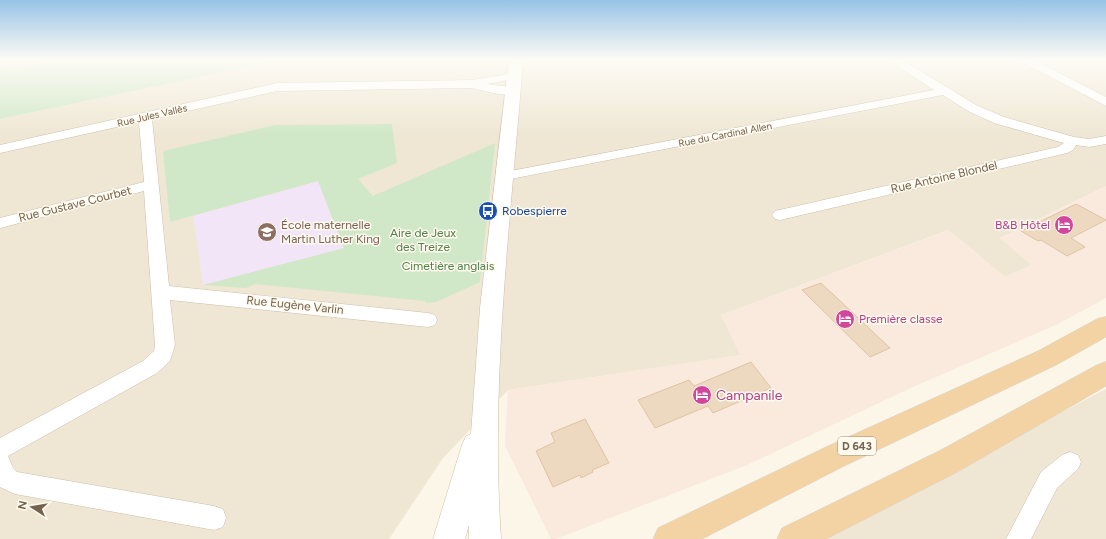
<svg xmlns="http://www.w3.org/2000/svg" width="1106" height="539" viewBox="0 0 1106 539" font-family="Figtree,sans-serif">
	<rect width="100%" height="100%" fill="#fbf6e8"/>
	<g fill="#efe7d4">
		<polygon points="0,60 58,60 0,68"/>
		<polygon points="281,60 1106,60 1106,186 1000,238 1032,265 1005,277 948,230 721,315 741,355 508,390 443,458 389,539 0,539 0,119"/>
		<polygon points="1106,389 1106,539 819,539"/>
	</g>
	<polygon fill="#faeadd" points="1106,186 1106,298 1056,325 913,387 747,465 556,539 551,539 505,446 508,390 740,355 721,315 949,230 1005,277 1032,265 1000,238"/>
	<polygon fill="#f3e5f8" points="318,181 344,249 203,285 193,216"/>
	<g fill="#d0e8c7">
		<polygon points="61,60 281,60 0,119 0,68"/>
		<polygon points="392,124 397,163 358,179 373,196 495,143 480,282 436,302 426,303 425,301 255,284 246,288 203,285 344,248 318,181 170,222 163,151 275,125"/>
	</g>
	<g fill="#edd8c0" stroke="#e0c3a3">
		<polygon points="1076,204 1106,220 1071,238 1085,247 1067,256 1041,240 1038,241 1021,231"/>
		<polygon points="821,283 890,348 870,357 802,290"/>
		<polygon points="751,362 771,388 713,413 708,406 655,428 638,400 689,380 694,386"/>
		<polygon points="585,419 609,463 592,470 593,472 581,478 580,475 553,487 536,451 555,442 551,433"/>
	</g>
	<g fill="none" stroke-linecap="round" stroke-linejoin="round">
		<g stroke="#cabeac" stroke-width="1">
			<g id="minor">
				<polygon points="890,60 902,60 976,105 1004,117 1074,137 1089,139 1106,136 1106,144 1089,147 1076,145 1073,150 1067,153 780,220 775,219 772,215 775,211 1058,147 1064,143 994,123 968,111 943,95 505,180 500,179 498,176 500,173 505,172 934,90 891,62"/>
				<polygon points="1020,60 1034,60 1106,97 1106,106 1022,62"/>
				<path d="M514,73L518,74L520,76L518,78L487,84L517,88L519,91L517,94C502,97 486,91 472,88L277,91L152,119L169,286L428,313L435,315L437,320L435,325L428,327L170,300L175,345L170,361L157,373L8,456L13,468L17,472L214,506L223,509L226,518L223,527L214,530L15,494L0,487V438L143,361L154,351L155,345L144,191L0,228V218L144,182L139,122L0,153V145L277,83L472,80Z"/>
				<polygon points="1070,452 1078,455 1081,462 1078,469 1057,488 1031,539 1006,539 1041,472 1062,455"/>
			</g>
		</g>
		<g stroke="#cdbfaa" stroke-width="1">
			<path id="secondary" d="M509,60H523C511,218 490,380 501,539H469V525L465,539H433L462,445L466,436L471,434L480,308Z"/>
		</g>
		<g stroke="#d8d3cd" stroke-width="1">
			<g id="trunk">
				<polygon points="1106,317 1106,337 1056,365 844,466 702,539 653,539 658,528 824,448 1038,351 1097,319"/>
				<polygon points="1106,362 1106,386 959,471 826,539 777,539 782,528 939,451 1097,365"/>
			</g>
		</g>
		<use href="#minor" fill="#fff" fill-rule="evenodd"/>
		<use href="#secondary" fill="#fff" fill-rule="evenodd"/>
		<use href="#trunk" fill="#f3d3a4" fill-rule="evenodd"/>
	</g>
	<linearGradient id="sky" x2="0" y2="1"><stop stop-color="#97c3e6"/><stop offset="0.44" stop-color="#fdfbf5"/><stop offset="1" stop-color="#fdfbf5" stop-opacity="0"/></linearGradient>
	<rect width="1106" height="135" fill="url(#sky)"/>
	<defs>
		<g id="bus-disc" transform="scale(1)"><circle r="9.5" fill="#1a4fb4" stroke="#fefaee"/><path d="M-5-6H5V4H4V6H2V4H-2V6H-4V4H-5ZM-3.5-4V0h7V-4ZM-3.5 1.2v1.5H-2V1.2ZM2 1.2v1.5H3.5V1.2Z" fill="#fff"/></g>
		<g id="hotel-disc" transform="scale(1)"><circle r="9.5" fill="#d1479c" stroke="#fefaee"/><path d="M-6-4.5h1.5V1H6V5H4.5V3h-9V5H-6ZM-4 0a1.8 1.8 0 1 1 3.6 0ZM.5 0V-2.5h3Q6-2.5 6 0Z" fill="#fff"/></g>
		<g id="school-disc" transform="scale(1)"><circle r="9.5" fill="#8d6e63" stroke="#fefaee"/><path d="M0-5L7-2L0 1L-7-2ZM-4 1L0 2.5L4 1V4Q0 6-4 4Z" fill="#fff"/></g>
	</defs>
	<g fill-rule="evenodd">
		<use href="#bus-disc" x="488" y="211"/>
		<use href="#hotel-disc" x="1064" y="225"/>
		<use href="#school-disc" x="267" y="232"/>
		<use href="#hotel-disc" x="845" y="319"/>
		<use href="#hotel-disc" x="702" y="395"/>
	</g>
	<g text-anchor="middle" stroke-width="3" stroke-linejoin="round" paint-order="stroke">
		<g font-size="10" fill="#74614e" stroke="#fefaee">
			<text transform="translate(152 115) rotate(-13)" y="4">Rue Jules Vallès</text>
			<text transform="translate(725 134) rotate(-11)" y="4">Rue du Cardinal Allen</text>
		</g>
		<rect fill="#fefaee" stroke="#9d8f7e" stroke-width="1" x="838" y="437" width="38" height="18" rx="3"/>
		<g font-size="11" font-weight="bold" fill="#74614e">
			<text x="857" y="450">D 643</text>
		</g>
		<g font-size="12" fill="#74614e" stroke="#fefaee">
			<text transform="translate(944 177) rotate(-13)" y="4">Rue Antoine Blondel</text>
			<text transform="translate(75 204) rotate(-14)" y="4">Rue Gustave Courbet</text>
			<text transform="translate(295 305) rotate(6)" y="4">Rue Eugène Varlin</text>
		</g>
		<g font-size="12" fill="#164399" stroke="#fefaee" text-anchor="start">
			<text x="502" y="215">Robespierre</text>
		</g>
		<g font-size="12" fill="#785e54" stroke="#fefaee" text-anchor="start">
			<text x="281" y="229">École maternelle<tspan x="281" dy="14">Martin Luther King</tspan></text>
		</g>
		<g font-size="12" fill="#b23c85" stroke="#fefaee" text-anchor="end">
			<text x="1050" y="229">B&amp;B Hôtel</text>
			<text x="859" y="323" text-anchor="start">Première classe</text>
		</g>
		<g font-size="12" fill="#527e49" stroke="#fefaee">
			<text x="423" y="237">Aire de Jeux<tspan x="423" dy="14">des Treize</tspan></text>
			<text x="448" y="270">Cimetière anglais</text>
		</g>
		<g font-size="14" fill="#b23c85" stroke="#fefaee" text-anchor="start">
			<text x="716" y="400">Campanile</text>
		</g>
	</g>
	<g transform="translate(32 507) rotate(282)" stroke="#fefaee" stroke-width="3" paint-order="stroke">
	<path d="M0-3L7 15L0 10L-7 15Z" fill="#74614e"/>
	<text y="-6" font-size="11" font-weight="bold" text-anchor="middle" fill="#74614e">N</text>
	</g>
</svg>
